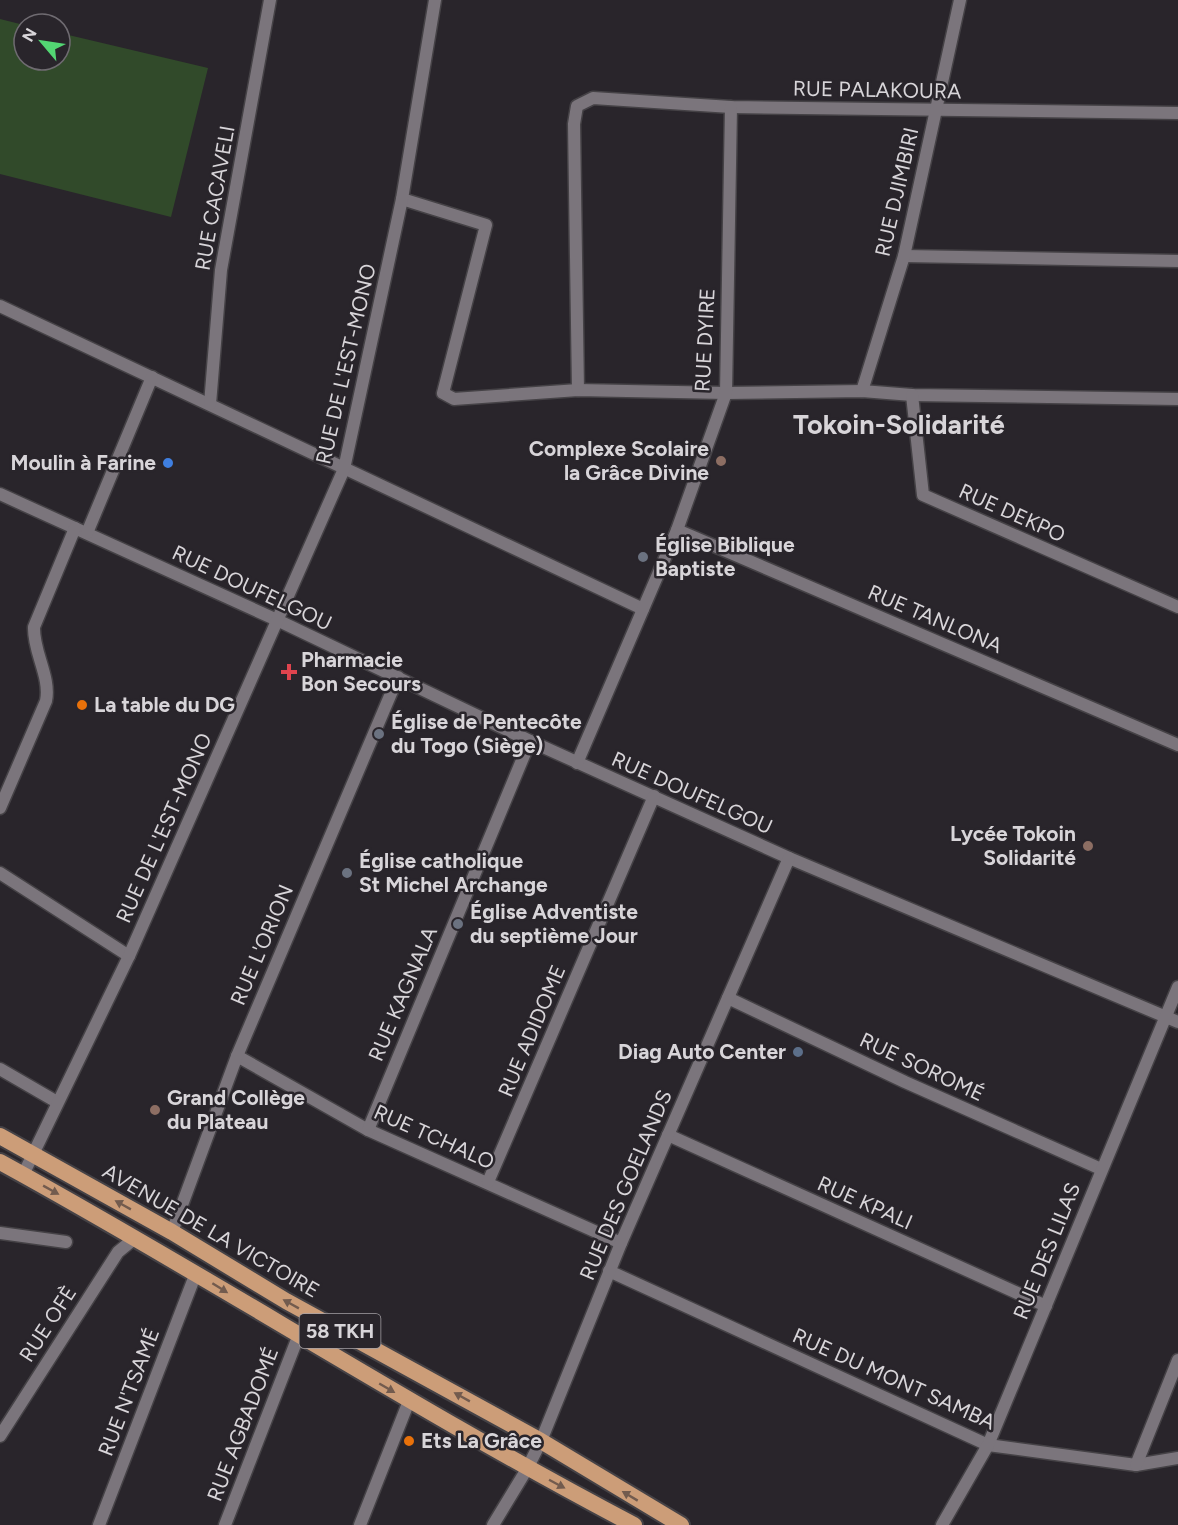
<svg xmlns="http://www.w3.org/2000/svg" width="1178" height="1525" viewBox="0 0 1178 1525" font-family="Figtree,sans-serif">
	<rect width="100%" height="100%" fill="#29252b"/>
	<polygon fill="#314a2a" points="0,19 24,25 24,60 60,60 60,33 208,68 171,217 0,174"/>
	<g fill="none" stroke-linecap="round" stroke-linejoin="round">
		<g stroke="#454246" stroke-width="15">
			<g id="minor">
				<polyline points="402,199 486,225 443,393 454,399 578,390 726,393 862,391 912,395 1178,399"/>
				<polyline points="904,256 1178,261"/>
				<polyline points="0,306 643,609"/>
				<polyline points="578,390 574,124 577,106 593,98 731,107 1178,113"/>
				<polyline points="862,391 904,256 960,0"/>
				<polyline points="912,395 923,495 1178,607"/>
				<polyline points="210,404 221,270 270,0"/>
				<polyline points="0,494 277,620 530,741 789,858 1178,1022"/>
				<polyline points="677,530 1178,745"/>
				<polyline points="87,533 152,377"/>
				<polyline points="577,763 677,530 726,393 731,107"/>
				<path d="M0,808L46,701C51,677 33,652 34,627L75,528"/>
				<polyline points="0,873 129,956"/>
				<polyline points="728,998 905,1082 1101,1169"/>
				<polyline points="237,1056 368,1130 621,1243"/>
				<polyline points="0,1069 57,1102"/>
				<polyline points="368,1130 530,741"/>
				<polyline points="668,1135 1046,1306"/>
				<polyline points="23,1175 129,956 344,469 402,199 435,0"/>
				<polyline points="488,1182 654,796"/>
				<polyline points="172,1232 237,1056 398,677"/>
				<polyline points="0,1233 66,1242"/>
				<polyline points="609,1271 988,1445 1136,1465 1178,1458"/>
				<polyline points="0,1436 118,1252 135,1238"/>
				<polyline points="1136,1465 1178,1360"/>
				<polyline points="99,1525 196,1273"/>
				<polyline points="225,1525 298,1337"/>
				<polyline points="360,1525 409,1401"/>
				<polyline points="493,1525 527,1469 541,1441 621,1243 789,858"/>
				<polyline points="942,1525 988,1445 1178,987"/>
			</g>
		</g>
		<g stroke="#454246" stroke-width="20">
			<g id="trunk">
				<polyline points="0,1136 172,1232 286,1301 541,1441 681,1525"/>
				<path d="M0,1162C214,1279 418,1412 634,1525"/>
			</g>
		</g>
		<use href="#minor" stroke="#7b757c" stroke-width="12"/>
		<use href="#trunk" stroke="#cc9d78" stroke-width="16"/>
	</g>
	<defs><path id="oneway-solid" d="M-6-.8H1V-3.2L6.5 0L1 3.2V.8H-6Z" transform="scale(1.5)"/></defs>
	<g fill="#725b4e">
		<use href="#oneway-solid" transform="translate(51 1190) rotate(29)"/>
		<use href="#oneway-solid" transform="translate(123 1205) rotate(-151)"/>
		<use href="#oneway-solid" transform="translate(220 1288) rotate(32)"/>
		<use href="#oneway-solid" transform="translate(291 1304) rotate(-151)"/>
		<use href="#oneway-solid" transform="translate(387 1388) rotate(30)"/>
		<use href="#oneway-solid" transform="translate(462 1397) rotate(-151)"/>
		<use href="#oneway-solid" transform="translate(557 1484) rotate(28)"/>
		<use href="#oneway-solid" transform="translate(630 1496) rotate(-149)"/>
	</g>
	<g fill="#8d6e63" stroke="#29252b" stroke-width="2">
		<circle cx="721" cy="461" r="6"/>
		<circle cx="1088" cy="846" r="6"/>
		<circle cx="155" cy="1110" r="6"/>
	</g>
	<circle fill="#3f7fe0" stroke="#29252b" stroke-width="2" cx="168" cy="463" r="6"/>
	<g fill="#6b7280" stroke="#29252b" stroke-width="2">
		<circle cx="643" cy="557" r="6"/>
		<circle cx="379" cy="734" r="6"/>
		<circle cx="347" cy="873" r="6"/>
		<circle cx="458" cy="924" r="6"/>
	</g>
	<path fill="#e0444e" stroke="#29252b" stroke-width="2" d="M286 663h6v6h6v6h-6v6h-6v-6h-6v-6h6z"/>
	<g fill="#e8710a" stroke="#29252b" stroke-width="2">
		<circle cx="82" cy="705" r="6"/>
		<circle cx="409" cy="1441" r="6"/>
	</g>
	<circle fill="#5c6f8a" stroke="#29252b" stroke-width="2" cx="798" cy="1052" r="6"/>
	<g text-anchor="middle" stroke-width="5" stroke-linejoin="round" paint-order="stroke">
		<rect fill="#29252b" stroke="#a4a0a5" stroke-width="1.5" x="299.5" y="1314" width="81" height="34" rx="4.5"/>
		<g font-size="20" font-weight="bold" fill="#d8d5d9">
			<text x="340" y="1338">58 TKH</text>
		</g>
		<g font-size="21" fill="#d8d5d9" stroke="#29252b">
			<text transform="translate(877 90) rotate(1)" y="7">RUE PALAKOURA</text>
			<text transform="translate(897 192) rotate(-77)" y="7">RUE DJIMBIRI</text>
			<text transform="translate(215 198) rotate(-80)" y="7">RUE CACAVELI</text>
			<text transform="translate(705 340) rotate(-87)" y="7">RUE DYIRE</text>
			<text transform="translate(346 364) rotate(-77)" y="7">RUE DE L'EST-MONO</text>
			<text transform="translate(1012 513) rotate(24)" y="7">RUE DEKPO</text>
			<text transform="translate(252 588) rotate(25)" y="7">RUE DOUFELGOU</text>
			<text transform="translate(935 619) rotate(23)" y="7">RUE TANLONA</text>
			<text transform="translate(692 793) rotate(24)" y="7">RUE DOUFELGOU</text>
			<text transform="translate(164 828) rotate(-66)" y="7">RUE DE L'EST-MONO</text>
			<text transform="translate(262 945) rotate(-67)" y="7">RUE L'ORION</text>
			<text transform="translate(403 994) rotate(-67)" y="7">RUE KAGNALA</text>
			<text transform="translate(532 1031) rotate(-67)" y="7">RUE ADIDOME</text>
			<text transform="translate(922 1067) rotate(25)" y="7">RUE SOROMÉ</text>
			<text transform="translate(434 1137) rotate(24)" y="7">RUE TCHALO</text>
			<text transform="translate(626 1185) rotate(-67)" y="7">RUE DES GOELANDS</text>
			<text transform="translate(865 1203) rotate(24)" y="7">RUE KPALI</text>
			<text transform="translate(211 1231) rotate(30)" y="7">AVENUE DE LA VICTOIRE</text>
			<text transform="translate(1047 1251) rotate(-68)" y="7">RUE DES LILAS</text>
			<text transform="translate(48 1324) rotate(-57)" y="7">RUE OFÈ</text>
			<text transform="translate(894 1379) rotate(24)" y="7">RUE DU MONT SAMBA</text>
			<text transform="translate(129 1392) rotate(-69)" y="7">RUE N'TSAMÉ</text>
			<text transform="translate(243 1424) rotate(-69)" y="7">RUE AGBADOMÉ</text>
		</g>
		<g font-size="21" font-weight="bold" fill="#d8d5d9" stroke="#29252b" text-anchor="start">
			<text x="709" y="456" text-anchor="end">Complexe Scolaire<tspan x="709" dy="24">la Grâce Divine</tspan></text>
			<text x="156" y="470" text-anchor="end">Moulin à Farine</text>
			<text x="655" y="552">Église Biblique<tspan x="655" dy="24">Baptiste</tspan></text>
			<text x="301" y="667">Pharmacie<tspan x="301" dy="24">Bon Secours</tspan></text>
			<text x="94" y="712">La table du DG</text>
			<text x="391" y="729">Église de Pentecôte<tspan x="391" dy="24">du Togo (Siège)</tspan></text>
			<text x="1076" y="841" text-anchor="end">Lycée Tokoin<tspan x="1076" dy="24">Solidarité</tspan></text>
			<text x="359" y="868">Église catholique<tspan x="359" dy="24">St Michel Archange</tspan></text>
			<text x="470" y="919">Église Adventiste<tspan x="470" dy="24">du septième Jour</tspan></text>
			<text x="786" y="1059" text-anchor="end">Diag Auto Center</text>
			<text x="167" y="1105">Grand Collège<tspan x="167" dy="24">du Plateau</tspan></text>
			<text x="421" y="1448">Ets La Grâce</text>
		</g>
		<g font-size="27" font-weight="bold" fill="#d8d5d9" stroke="#29252b">
			<text x="899" y="434">Tokoin-Solidarité</text>
		</g>
	</g>
	<g transform="translate(42 42) rotate(299)"><circle r="28" fill="#29252b" stroke="#6f6b71" stroke-width="1.5"/>
	<path d="M0-4.5L10 22L0 15L-10 22Z" fill="#53d673"/>
	<text y="-9" font-size="16" font-weight="bold" text-anchor="middle" fill="#d8d5d9">N</text>
	</g>
</svg>
